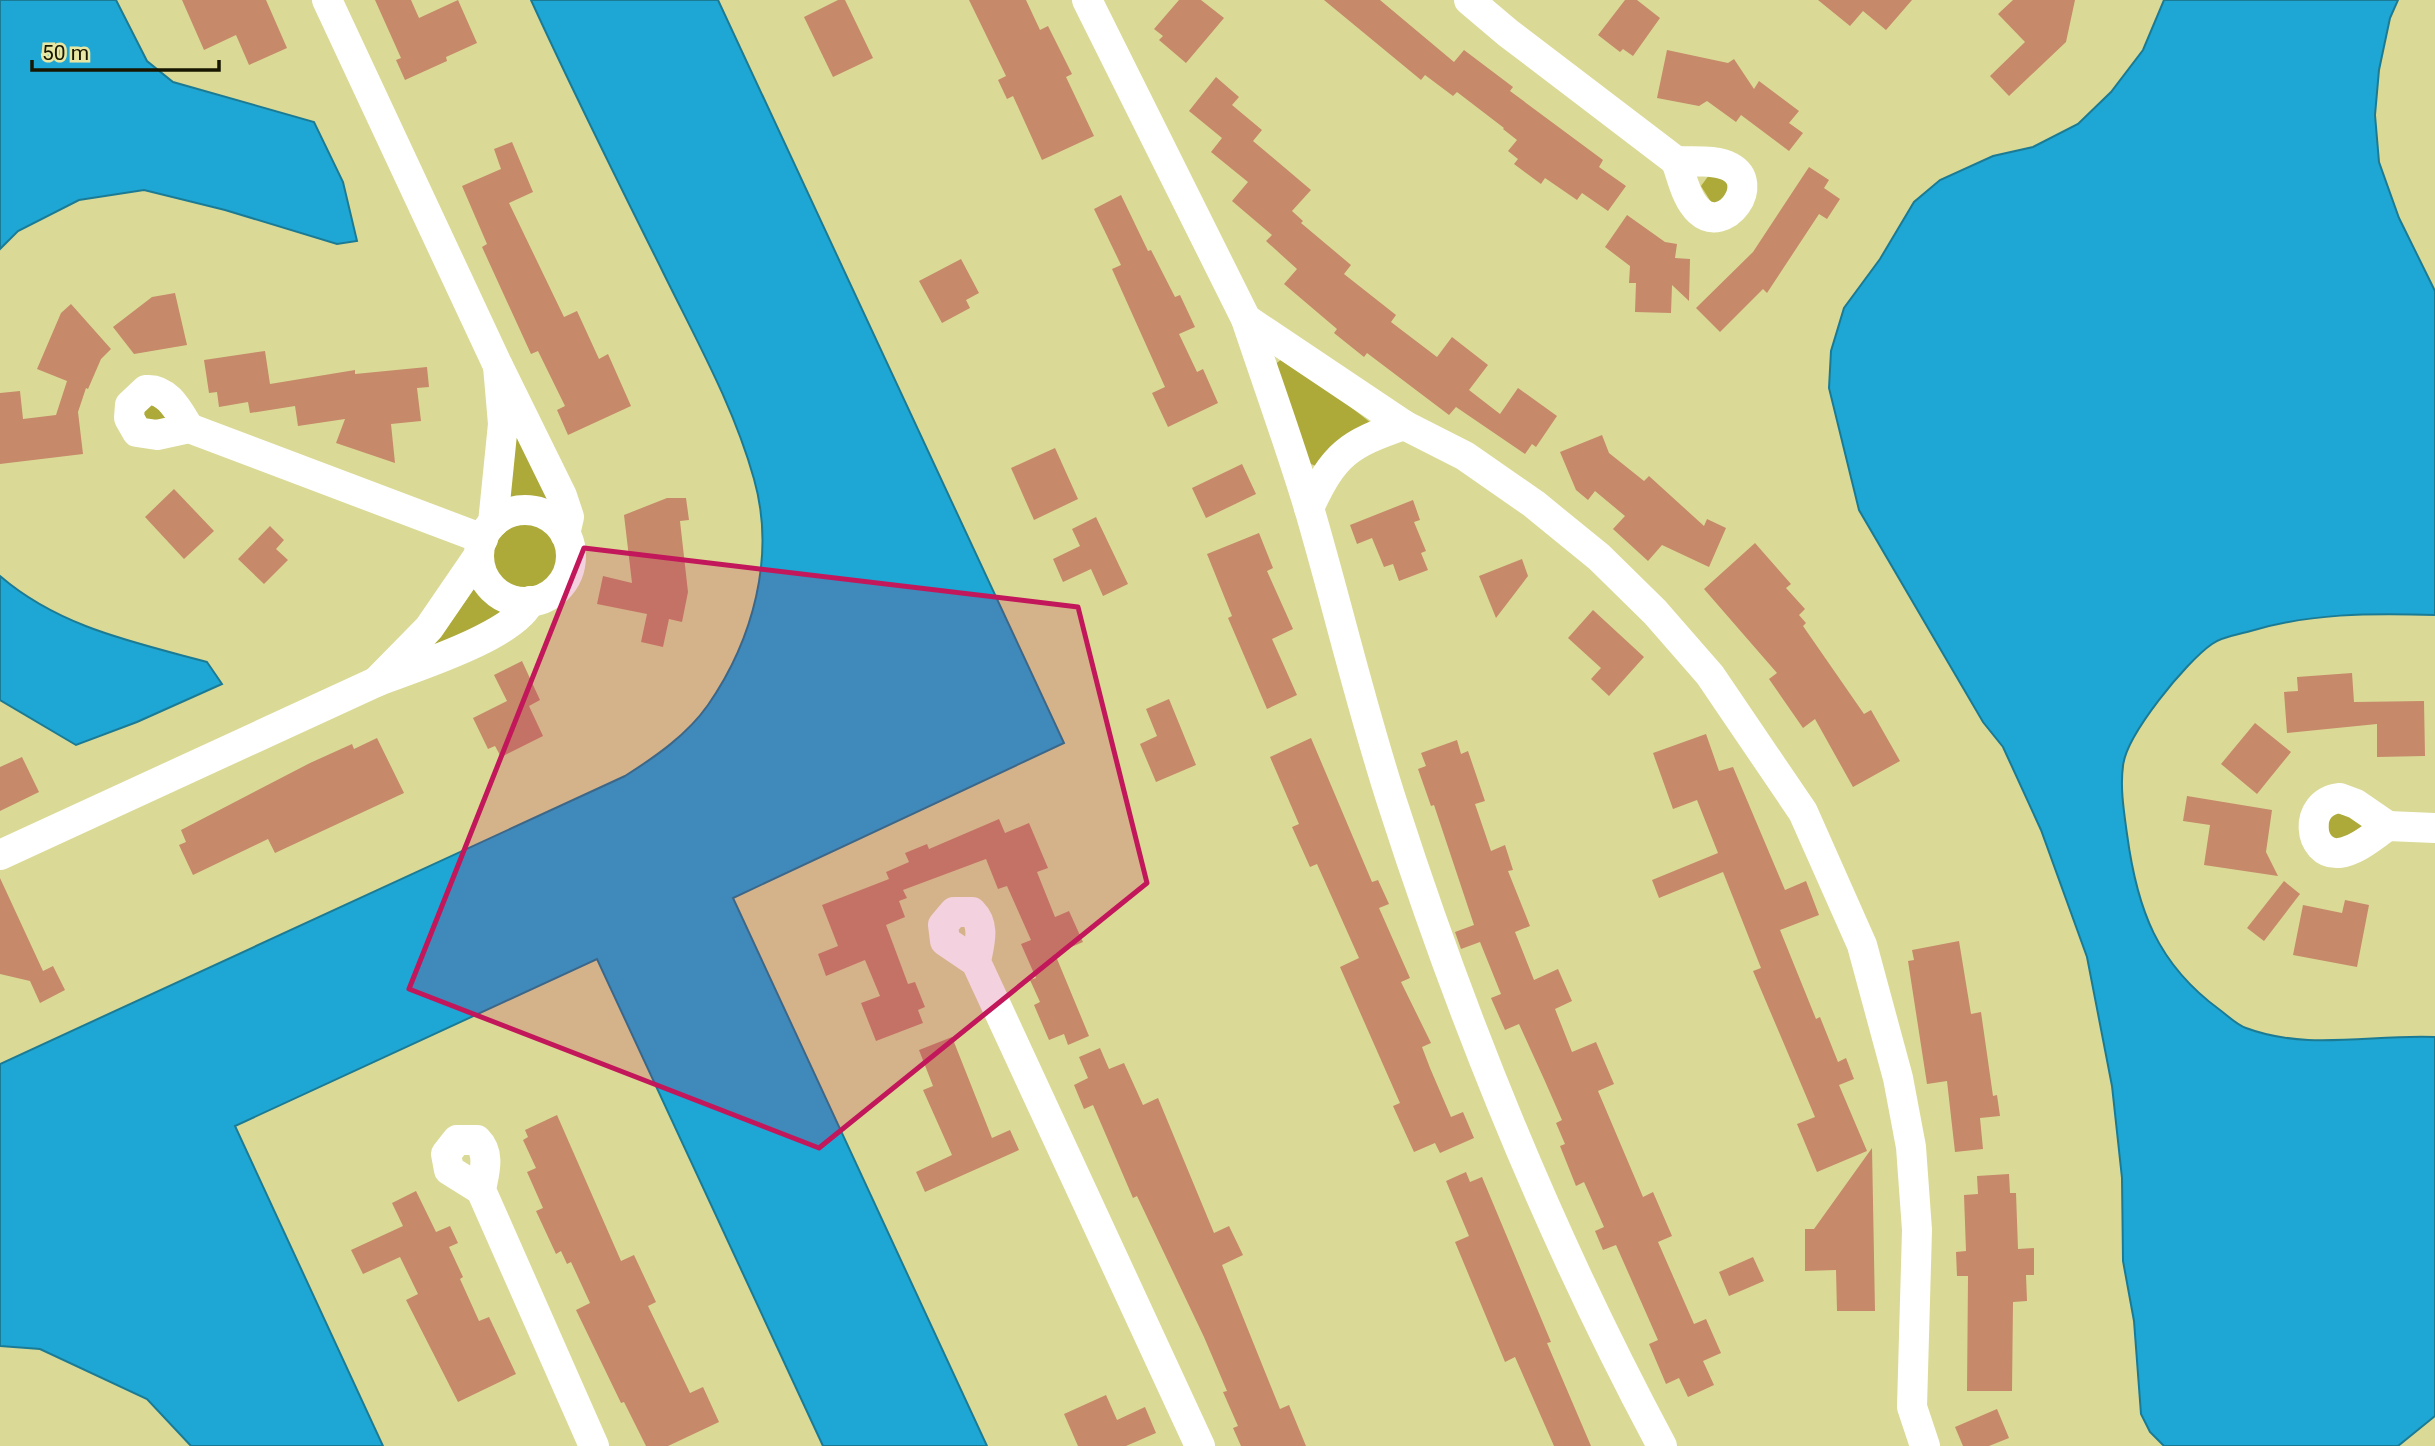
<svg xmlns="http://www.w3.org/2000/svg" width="2435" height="1446" viewBox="0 0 2435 1446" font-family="Roboto,sans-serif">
	<rect width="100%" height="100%" fill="#dada96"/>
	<g fill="#adaa39">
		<polygon points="1712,171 1738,189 1713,205 1701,186"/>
		<polygon points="1286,356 1371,423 1322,468 1308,463 1274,365"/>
		<polygon points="148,399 166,417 164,421 151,428 138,408"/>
		<polygon points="511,425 554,506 526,500 507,505"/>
		<circle cx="527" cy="556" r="35"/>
		<polygon points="478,583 487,599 514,612 432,648"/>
		<polygon points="2331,812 2362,819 2362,831 2338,841 2329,834 2328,817"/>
	</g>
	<g fill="#1ea6d4" stroke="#1c7b94" stroke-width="2">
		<polygon points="0,0 116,0 147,61 173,82 314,122 343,182 357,241 337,244 225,210 144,190 79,200 18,231 0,249"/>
		<path d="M531,0H718L1064,743L733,898L987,1446H823L597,959L235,1126L383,1446H191L147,1399L40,1349L0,1346V1064L625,776C655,757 687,735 708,705C753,640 776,556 754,479C733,404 694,336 660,266C616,178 572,90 531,0Z"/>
		<path d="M2164,0H2398L2390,18L2379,70L2375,115L2379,162L2399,218L2435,291V615C2371,613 2309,613 2247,632C2236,635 2221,637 2212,644C2186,662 2126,735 2123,766C2120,788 2124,812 2127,834C2137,909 2157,964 2220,1010C2228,1016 2237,1025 2246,1028C2307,1051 2372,1034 2435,1037V1416L2398,1446H2164L2150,1432L2141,1414L2134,1321L2123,1261L2122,1178L2112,1086L2087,957L2041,830L2003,747L1983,722L1859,510L1829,388L1831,351L1844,308L1880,259L1914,202L1940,180L1993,156L2033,147L2078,124L2111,92L2143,50Z"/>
		<path d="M0,576C59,627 133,642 207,662L222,684L137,722L76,745L0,700Z"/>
	</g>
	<g fill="#c6896a">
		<polygon points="182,0 266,0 287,48 249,65 236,35 204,50"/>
		<polygon points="375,0 411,0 419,18 458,0 477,43 446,57 447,61 405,80 396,60 401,58"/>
		<polygon points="838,0 845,0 873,58 833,77 804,17"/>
		<polygon points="969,0 1026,0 1040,30 1048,26 1072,74 1066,77 1094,136 1042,160 1013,96 1007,99 998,80 1006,76"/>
		<polygon points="1179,0 1201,0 1224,18 1186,63 1159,40 1163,36 1154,29"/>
		<polygon points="1324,0 1380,0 1454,62 1464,50 1513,87 1510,91 1603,160 1599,167 1626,186 1608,211 1582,193 1577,200 1545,178 1541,184 1514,164 1518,159 1508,151 1517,140 1503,129 1504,128 1457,92 1453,96 1425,75 1421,80"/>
		<polygon points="1625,0 1637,0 1660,18 1633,56 1623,49 1620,52 1598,35"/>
		<polygon points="1818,0 1912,0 1886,30 1863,11 1850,26"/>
		<polygon points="2013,0 2075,0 2066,42 2009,96 1990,76 2025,42 1998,14"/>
		<polygon points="1667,50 1728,63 1734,59 1754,89 1759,81 1799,111 1789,123 1803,133 1789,151 1741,115 1736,122 1707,101 1699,106 1657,98"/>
		<polygon points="1216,77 1239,97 1232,105 1262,130 1253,141 1311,190 1292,211 1303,221 1301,223 1351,265 1344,274 1396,315 1391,322 1437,357 1452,337 1488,365 1469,390 1500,414 1518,388 1557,416 1536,447 1532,444 1525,454 1456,407 1449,415 1367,353 1364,357 1334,333 1337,329 1284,284 1297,269 1266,241 1272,235 1232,201 1248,182 1211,152 1222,138 1189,111"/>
		<polygon points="512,142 533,192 509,203 564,317 577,311 599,359 608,354 631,406 568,435 557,410 565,406 538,351 531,354 482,247 487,244 462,186 501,169 494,149"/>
		<polygon points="1809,167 1829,180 1824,188 1840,199 1827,219 1819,214 1767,293 1763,289 1720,332 1696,308 1753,252"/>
		<polygon points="1121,195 1148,251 1151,250 1175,297 1180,295 1195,327 1179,334 1197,372 1203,369 1218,403 1168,427 1152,393 1165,387 1112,269 1121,265 1094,209"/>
		<polygon points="1627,215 1665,242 1677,244 1675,258 1690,259 1689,301 1672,285 1671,313 1635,312 1636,283 1629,283 1630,266 1605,247"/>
		<polygon points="961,259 979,293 966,300 970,308 942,323 919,281"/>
		<polygon points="175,293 187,345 134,354 113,327 152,297"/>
		<polygon points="71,304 111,349 101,359 88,389 86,388 78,412 83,454 0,464 0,393 20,391 23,419 56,415 67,381 37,369 61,313"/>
		<polygon points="265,351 270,384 355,370 355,374 427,367 429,387 417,388 421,421 391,424 395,463 336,443 345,419 298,426 295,406 250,413 248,402 219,407 217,392 209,393 204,360"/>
		<polygon points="1602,435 1609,453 1644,481 1649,476 1704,526 1707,519 1726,528 1709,567 1662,545 1648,561 1613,529 1625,516 1595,491 1588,500 1576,490 1560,452"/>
		<polygon points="1055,448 1078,499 1034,520 1011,468"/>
		<polygon points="1242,464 1256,494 1206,518 1192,488"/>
		<polygon points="174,489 214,531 184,559 145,517"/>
		<polygon points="667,498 686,498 689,520 680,521 688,592 682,622 669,619 663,647 641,642 647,614 597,604 603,576 632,583 624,515"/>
		<polygon points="1413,500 1420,520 1414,522 1426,551 1421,553 1428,570 1399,581 1393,564 1384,567 1372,538 1357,544 1350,525"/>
		<polygon points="1096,517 1128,584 1103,596 1091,569 1063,582 1053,559 1080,546 1072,529"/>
		<polygon points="270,526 284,540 276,549 288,560 264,584 238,559"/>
		<polygon points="1259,533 1273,568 1267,571 1293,629 1272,639 1297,695 1267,709 1228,618 1232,616 1207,554"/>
		<polygon points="1755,543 1791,584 1786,588 1805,609 1799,615 1806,623 1803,626 1864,714 1871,710 1900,761 1853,787 1815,719 1803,728 1769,679 1777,673 1704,589"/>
		<polygon points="1522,559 1528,576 1496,618 1479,576"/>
		<polygon points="1593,610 1644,657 1609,696 1591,679 1601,668 1568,638"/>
		<polygon points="522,661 540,700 529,706 543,736 501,757 495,746 488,749 473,718 507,701 494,675"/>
		<polygon points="2352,673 2354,702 2424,701 2425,756 2377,757 2377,724 2287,733 2284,692 2298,691 2297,677"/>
		<polygon points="1169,699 1196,765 1156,782 1140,744 1157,736 1146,709"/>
		<polygon points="2255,723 2291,752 2257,794 2221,764"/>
		<polygon points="1706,734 1719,771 1733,767 1785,890 1806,881 1819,915 1780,930 1816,1019 1820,1017 1838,1062 1846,1058 1854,1079 1839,1085 1867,1151 1817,1172 1797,1124 1815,1117 1753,971 1761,968 1723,872 1659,898 1652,880 1718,853 1697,800 1673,809 1653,753"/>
		<polygon points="377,738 404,793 275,853 268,839 193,875 179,845 186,842 181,830 310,763 352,744 354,749"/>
		<polygon points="1311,738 1372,882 1378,880 1389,904 1379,908 1410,978 1401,982 1431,1043 1422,1047 1430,1068 1451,1117 1463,1112 1474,1138 1440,1153 1435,1143 1414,1152 1393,1106 1400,1103 1340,967 1359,958 1317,864 1310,867 1292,827 1299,824 1270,757"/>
		<polygon points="1457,740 1461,754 1468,751 1485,801 1475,804 1491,851 1505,845 1513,870 1508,871 1530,926 1515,932 1534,980 1558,969 1572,1001 1555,1009 1572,1052 1596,1042 1614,1084 1598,1091 1643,1197 1653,1192 1672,1236 1658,1242 1694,1324 1706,1319 1721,1353 1703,1361 1714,1385 1688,1397 1679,1378 1666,1384 1649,1344 1658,1340 1616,1245 1603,1250 1595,1231 1604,1227 1584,1182 1576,1186 1560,1146 1565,1144 1556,1123 1562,1120 1544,1079 1519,1024 1505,1030 1491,998 1501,994 1480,942 1461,949 1455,932 1474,925 1434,805 1431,806 1418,769 1426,766 1421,753"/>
		<polygon points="22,757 39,792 0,811 0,767"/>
		<polygon points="2187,796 2272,810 2266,852 2278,876 2204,865 2210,825 2183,821"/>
		<polygon points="999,819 1005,833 1029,823 1048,868 1037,872 1055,917 1069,911 1083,942 1055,954 1089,1036 1068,1045 1064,1034 1049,1040 1034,1005 1040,1002 1030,980 1036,978 1021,944 1031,940 1007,886 998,889 986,859 903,890 907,898 899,901 905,917 886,925 908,984 915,982 925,1007 918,1010 923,1023 876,1041 861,1003 880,996 865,960 826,976 818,954 838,946 822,905 889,879 886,872 909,862 905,853 927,844 929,849"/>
		<polygon points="0,878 43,971 53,966 65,990 40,1003 30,981 0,974"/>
		<polygon points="2284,881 2300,894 2264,941 2247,928"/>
		<polygon points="2345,900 2369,905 2357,967 2293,955 2303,905 2342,913"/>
		<polygon points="1959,941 1971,1014 1981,1012 1993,1096 1997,1095 2000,1116 1980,1118 1983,1149 1955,1152 1947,1081 1927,1084 1908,961 1914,960 1912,950"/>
		<polygon points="952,1037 992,1138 1010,1130 1019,1150 925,1192 916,1172 952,1155 923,1090 933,1086 919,1050"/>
		<polygon points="1100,1048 1109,1069 1124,1063 1143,1105 1158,1098 1214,1233 1229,1226 1243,1255 1222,1265 1280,1409 1289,1405 1306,1446 1241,1446 1233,1428 1238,1426 1223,1392 1227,1391 1204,1337 1137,1196 1133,1198 1093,1105 1084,1109 1074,1085 1088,1078 1079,1057"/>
		<polygon points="557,1115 621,1261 634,1255 656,1302 648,1306 690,1393 703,1387 719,1422 668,1446 646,1446 624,1402 621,1403 576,1310 590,1303 571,1262 567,1264 561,1251 556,1254 536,1211 543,1208 527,1172 536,1168 523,1140 528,1137 525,1130"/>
		<polygon points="1872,1148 1875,1311 1837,1311 1836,1270 1805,1271 1805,1229 1814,1229"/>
		<polygon points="1466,1172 1470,1182 1482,1177 1551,1342 1547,1343 1591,1446 1554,1446 1515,1357 1505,1362 1455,1242 1469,1236 1446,1181"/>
		<polygon points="2009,1174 2010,1193 2016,1193 2018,1249 2034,1248 2034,1275 2026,1275 2027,1301 2013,1302 2012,1391 1967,1391 1968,1276 1957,1276 1956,1252 1966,1251 1964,1195 1978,1194 1977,1176"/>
		<polygon points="416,1191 436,1232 450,1226 458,1243 449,1247 463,1277 460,1279 479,1321 489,1317 516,1374 458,1402 406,1300 418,1294 400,1257 363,1274 351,1250 403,1226 392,1203"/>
		<polygon points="1753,1257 1764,1281 1729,1296 1719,1272"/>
		<polygon points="1106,1395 1117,1420 1145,1407 1156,1433 1126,1446 1078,1446 1064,1414"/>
		<polygon points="1997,1409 2009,1438 1989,1446 1963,1446 1955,1427"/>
	</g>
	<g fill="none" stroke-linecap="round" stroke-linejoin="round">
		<g stroke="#fff" stroke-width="30">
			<polyline points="327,0 498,366"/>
			<polyline points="1087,0 1246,319 1404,425 1465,456 1534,504 1599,557 1655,612 1710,675 1803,812 1862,945 1898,1078 1911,1147 1917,1230 1912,1407 1925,1446"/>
			<polyline points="1469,0 1508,33 1676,161"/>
			<path d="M1676,161C1693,162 1716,159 1730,167C1762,184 1725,235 1699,211C1686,199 1682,177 1676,161Z"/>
			<path d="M1246,319C1267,382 1290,445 1309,508C1338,607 1361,707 1393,805C1464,1025 1553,1243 1662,1446"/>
			<path d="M146,390C168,388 179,412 189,428L157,435L137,432L129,418L130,405Z"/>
			<polyline points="189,428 483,539"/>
			<path d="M1309,508C1334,454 1348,444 1404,425"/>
			<circle cx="525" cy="556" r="46"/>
			<polyline points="493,523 503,424 498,366 562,496 569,517 565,534"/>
			<path d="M479,555L429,628L376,682C412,668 516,636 530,601"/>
			<path d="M2340,798L2356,804L2388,826C2374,835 2357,851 2339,853C2308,856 2302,802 2340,798Z"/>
			<polyline points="2388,826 2435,828"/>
			<polyline points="0,855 376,682"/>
			<path d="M976,962C979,944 986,926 972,912H954L943,925L945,941L976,962L1200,1446"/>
			<path d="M481,1190L449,1170L446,1154L457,1140H477C491,1154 484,1173 481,1190L594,1446"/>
		</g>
	</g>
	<path fill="#c2185b" fill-opacity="0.2" stroke="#c2185b" stroke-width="5" stroke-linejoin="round" d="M584,548L1078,607L1147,883L819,1148L409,989Z"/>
	<path d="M32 60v10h187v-10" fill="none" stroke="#171600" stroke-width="3.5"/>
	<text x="42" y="60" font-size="21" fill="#171600" stroke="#e7e7a3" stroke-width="5" paint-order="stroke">50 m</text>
</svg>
